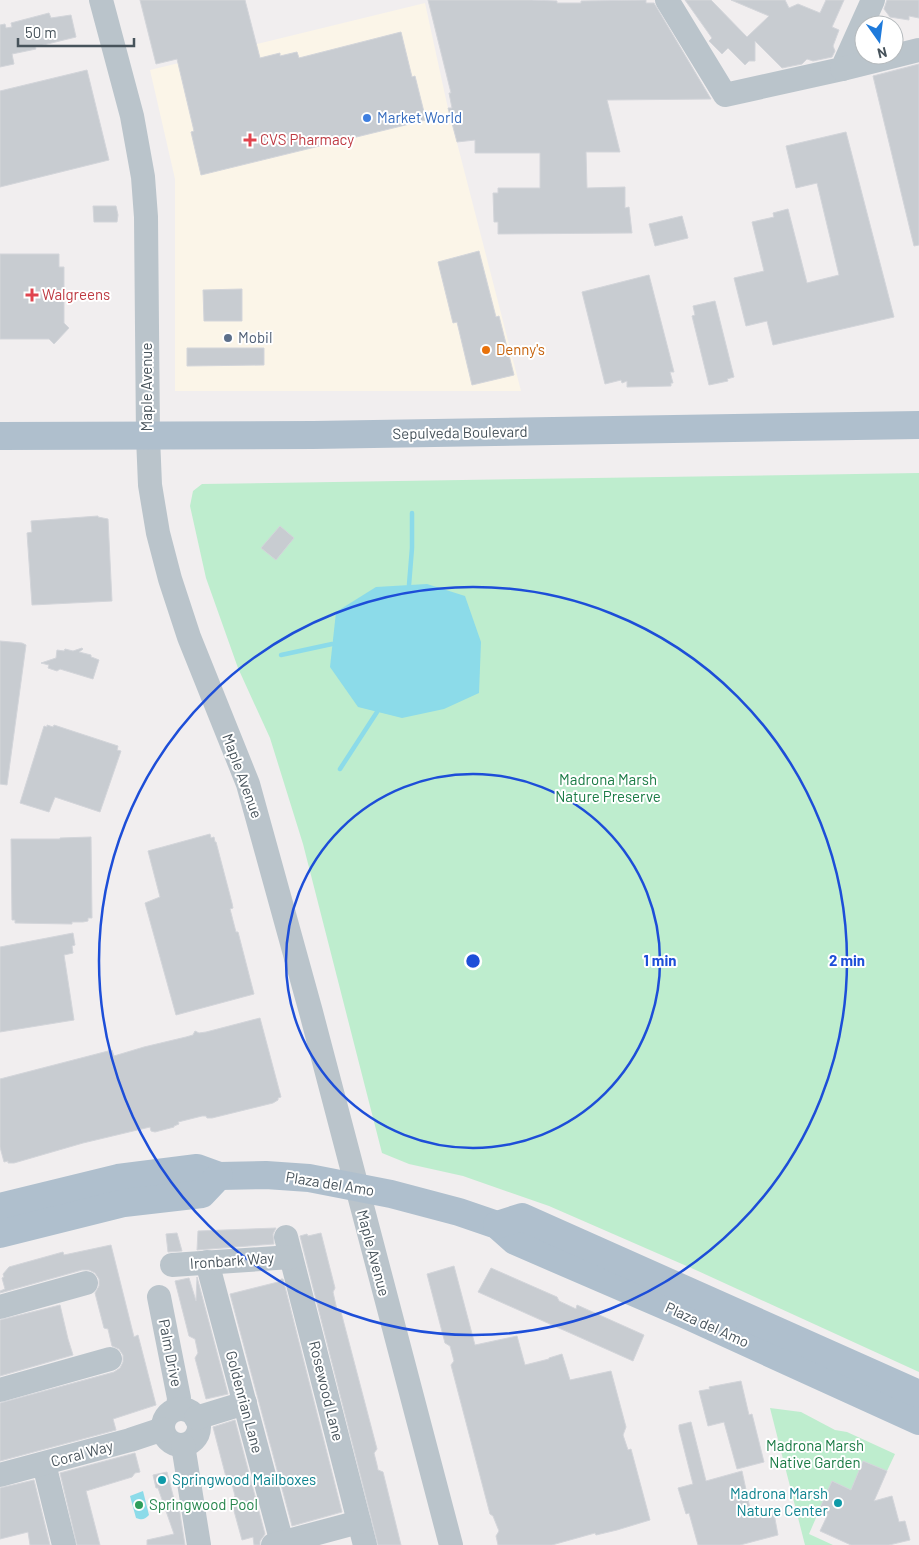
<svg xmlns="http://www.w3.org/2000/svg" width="919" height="1545" viewBox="0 0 919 1545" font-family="Barlow,sans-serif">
	<rect width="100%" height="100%" fill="#f1eeef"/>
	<polygon fill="#fbf5e8" points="425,3 447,104 521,391 175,391 175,179 150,70"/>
	<g fill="#beedce">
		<polygon points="919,473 919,1372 698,1271 549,1206 463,1176 409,1164 382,1153 303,844 270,738 238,668 206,578 190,506 193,491 202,484"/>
		<polygon points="770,1408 801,1412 835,1430 847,1432 895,1454 887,1471 863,1461 851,1490 832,1481 809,1534 833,1545 805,1545"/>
	</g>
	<g fill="#8cdbe9">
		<polygon points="427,584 465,596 481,642 479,693 444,709 402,718 358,707 330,667 336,612 376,587"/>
		<path d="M143,1491L149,1515C144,1520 142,1520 136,1518L130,1496Z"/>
	</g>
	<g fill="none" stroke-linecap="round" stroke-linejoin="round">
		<g stroke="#8cdbe9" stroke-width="4.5">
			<polyline points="409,585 412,548 412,513"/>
			<polyline points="281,655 332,644"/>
			<polyline points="340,769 377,712"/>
		</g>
	</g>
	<g fill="#c8ccd1" stroke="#d3d5da">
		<polygon points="140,0 245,0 260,58 280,53 280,56 297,52 299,58 401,32 412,77 415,76 426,120 201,175 191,132 194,131 177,59 156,64"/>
		<polygon points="428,0 531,0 557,1 557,3 581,3 581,1 646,0 646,3 654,3 711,99 607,100 620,152 586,152 587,188 625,187 625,208 629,207 632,233 498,234 498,222 494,222 493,193 498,193 498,188 540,188 540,153 475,153 475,140 457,142 448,108 452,108 449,93 451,93"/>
		<polygon points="685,0 711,0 747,37 769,16 731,0 785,0 789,8 798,4 820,13 826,0 844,0 832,27 839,30 833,46 835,51 832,57 813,61 807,59 802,64 782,68 755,41 755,61 749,61 745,65 728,48 722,54 709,41 712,38"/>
		<polygon points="887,0 919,0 919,18 909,16 909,20 890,17 884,9"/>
		<polygon points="49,13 51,18 71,15 76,37 35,47 36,49 12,54 14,64 0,67 0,25 5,24 6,28 12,27 11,23"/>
		<polygon points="919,64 919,245 914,246 873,76"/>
		<polygon points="87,70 109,160 0,187 0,91"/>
		<polygon points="846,132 894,317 773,345 767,321 746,326 734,278 764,271 752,222 774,217 773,213 788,209 807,283 839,275 817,183 796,188 786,146"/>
		<polygon points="93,206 116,206 118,215 117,222 94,222"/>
		<polygon points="682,216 688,238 655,246 649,224"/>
		<polygon points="479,251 496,317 499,316 514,375 472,385 457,322 453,323 438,262"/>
		<polygon points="0,254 59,254 59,267 64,267 64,323 69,328 54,344 49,339 0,339"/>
		<polygon points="649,275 674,372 670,372 673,383 671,383 671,386 627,387 627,381 622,383 621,380 605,384 582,292"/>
		<polygon points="242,289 242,321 204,321 203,290"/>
		<polygon points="715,301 734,377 727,379 728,381 709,385 692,316 695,315 693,306"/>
		<polygon points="187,348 264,348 264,365 187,366"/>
		<polygon points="98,516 98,517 108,519 112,601 32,605 27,533 32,532 31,521"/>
		<polygon points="280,526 294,538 276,560 261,548"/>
		<polygon points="0,641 22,643 26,645 7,785 0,784"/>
		<polygon points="82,648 83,649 79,652 91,655 91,657 94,658 99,660 93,679 60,669 57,671 48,668 49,665 41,663 56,658 57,650 64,651 65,649 73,651"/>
		<polygon points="47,725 53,727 54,725 118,746 117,750 121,751 100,812 55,797 49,812 20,803 44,726 47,727"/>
		<polygon points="210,834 211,838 214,837 215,842 216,842 232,903 233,908 230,909 236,932 238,932 254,994 176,1015 145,903 160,897 148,851"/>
		<polygon points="91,837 92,918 88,918 88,921 83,922 72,922 72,924 15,923 15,920 12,920 11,839 60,839 60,838"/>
		<polygon points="73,933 75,945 72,946 73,953 64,955 74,1020 0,1032 0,947"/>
		<polygon points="260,1018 281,1097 278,1098 278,1100 273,1103 212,1118 207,1118 206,1116 202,1116 178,1122 179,1124 174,1126 174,1127 155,1132 151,1131 150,1127 83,1143 14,1163 8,1163 8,1161 4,1162 0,1147 0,1079 112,1050 114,1056 144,1047 186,1037 193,1035 195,1031 199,1033 206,1032"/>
		<polygon points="276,1228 273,1234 274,1244 197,1250 198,1231"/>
		<polygon points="177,1233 182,1251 168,1252 166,1234"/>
		<polygon points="321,1233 335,1288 333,1292 337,1310 341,1312 377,1449 374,1453 377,1465 378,1470 383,1472 401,1545 378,1545 300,1236 307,1234 308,1236"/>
		<polygon points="111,1245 134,1337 138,1335 156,1405 113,1419 116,1430 0,1461 0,1403 114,1372 120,1368 123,1362 123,1355 119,1349 112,1346 108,1329 104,1328 95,1293 99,1286 99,1279 95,1273 89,1270 82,1270 0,1293 0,1291 5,1289 2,1278 4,1277 3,1274 9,1267 63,1252 64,1255"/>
		<polygon points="454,1266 475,1345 517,1336 525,1365 549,1359 549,1358 562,1354 570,1380 611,1371 626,1427 623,1435 628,1450 631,1449 650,1520 617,1530 596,1535 595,1533 552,1545 498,1545 496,1536 499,1531 493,1516 490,1514 451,1365 454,1361 450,1346 445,1343 427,1274"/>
		<polygon points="491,1268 557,1297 559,1301 576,1309 577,1305 644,1335 633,1361 478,1292"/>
		<polygon points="197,1277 228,1394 206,1399 195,1358 198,1353 195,1339 189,1336 175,1281 189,1278 196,1301"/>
		<polygon points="281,1279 283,1279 342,1512 292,1526 230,1294 278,1282"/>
		<polygon points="60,1305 68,1339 73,1355 0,1376 0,1320"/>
		<polygon points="741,1381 749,1415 752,1414 764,1462 737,1469 724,1422 708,1426 699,1391 710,1389 709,1387"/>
		<polygon points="235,1420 265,1534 260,1541 260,1545 254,1545 253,1537 242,1540 231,1500 235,1496 231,1480 226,1477 213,1427"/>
		<polygon points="691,1422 706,1481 742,1471 751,1513 773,1508 778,1535 740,1545 698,1545 689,1513 686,1514 678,1488 693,1484 679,1429 679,1425"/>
		<polygon points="135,1453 140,1472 135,1473 132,1477 86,1491 100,1545 77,1545 60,1473"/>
		<polygon points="863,1461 887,1471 874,1501 892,1496 899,1522 905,1521 910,1540 889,1545 851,1545 820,1531 828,1514 819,1510 832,1481 851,1490"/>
		<polygon points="167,1472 176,1507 179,1506 179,1507 185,1545 147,1545 147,1540 174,1534 158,1488 156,1488 153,1475"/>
		<polygon points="34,1480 50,1545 30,1545 28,1532 0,1539 0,1488"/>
	</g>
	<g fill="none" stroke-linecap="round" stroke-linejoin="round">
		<g stroke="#bac4cb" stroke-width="24">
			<polyline points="101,0 132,116 143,177 146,217 148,437 150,485 158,533 170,579 189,637 248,784 311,1012 451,1545"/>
			<polyline points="667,0 725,95 842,69 873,0"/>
			<polyline points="842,69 919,50"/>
			<polyline points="286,1237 365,1545"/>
			<polyline points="207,1262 282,1543"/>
			<polyline points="172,1265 291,1257"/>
			<polyline points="159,1297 179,1398 178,1409"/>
			<polyline points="0,1307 86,1283"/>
			<polyline points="0,1390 110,1359"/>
			<circle cx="181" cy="1427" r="18"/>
			<polyline points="196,1418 245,1403"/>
			<polyline points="183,1445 199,1545"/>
			<polyline points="44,1464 64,1545"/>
			<polyline points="0,1475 130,1440 163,1429"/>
			<polyline points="273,1545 359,1522"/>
		</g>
		<g stroke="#afbfcd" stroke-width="28">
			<polyline points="0,436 313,435 919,425"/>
			<polyline points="0,1207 118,1178 197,1168 219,1176 266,1175 309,1178 391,1194 459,1212 497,1225 515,1241 684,1314 919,1421"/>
			<polyline points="497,1225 522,1217 919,1394"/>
			<polyline points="0,1234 124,1203 202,1194 219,1176"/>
		</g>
	</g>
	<g fill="none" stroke="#1d4ed8" stroke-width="2.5">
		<circle cx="473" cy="961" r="187"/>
		<circle cx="473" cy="961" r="374"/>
	</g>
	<circle fill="#3f7fe0" stroke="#fff" stroke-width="2" cx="367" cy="118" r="5"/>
	<g fill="#e0444e" stroke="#fff" stroke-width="2">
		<path d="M247.5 132.5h5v5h5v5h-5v5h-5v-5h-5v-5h5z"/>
		<path d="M29.5 287.5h5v5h5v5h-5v5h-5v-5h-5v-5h5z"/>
	</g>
	<circle fill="#5c6f8a" stroke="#fff" stroke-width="2" cx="228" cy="338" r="5"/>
	<circle fill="#e8710a" stroke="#fff" stroke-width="2" cx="486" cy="350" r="5"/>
	<g fill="#0f9aa8" stroke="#fff" stroke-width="2">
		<circle cx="162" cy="1480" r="5"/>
		<circle cx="838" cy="1503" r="5"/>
	</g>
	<circle fill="#2e9e5b" stroke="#fff" stroke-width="2" cx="139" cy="1505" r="5"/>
	<g text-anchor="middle" stroke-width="4" stroke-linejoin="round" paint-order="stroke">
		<g font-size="15" fill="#366cbe" stroke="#fff" text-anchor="start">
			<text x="377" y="123">Market World</text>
		</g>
		<g font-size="15" fill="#be3a42" stroke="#fff" text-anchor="start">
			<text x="260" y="145">CVS Pharmacy</text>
			<text x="42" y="300">Walgreens</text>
		</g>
		<g font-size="15" fill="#4e5e75" stroke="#fff" text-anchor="start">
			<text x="238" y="343">Mobil</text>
		</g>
		<g font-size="15" fill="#c56008" stroke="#fff" text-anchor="start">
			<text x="496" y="355">Denny's</text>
		</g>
		<g font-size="15" fill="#47535b" stroke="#fff">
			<text transform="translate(147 387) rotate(-90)" y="5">Maple Avenue</text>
			<text transform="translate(460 433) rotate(-1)" y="5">Sepulveda Boulevard</text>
			<text transform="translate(242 776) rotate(70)" y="5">Maple Avenue</text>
			<text transform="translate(330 1184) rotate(9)" y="5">Plaza del Amo</text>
			<text transform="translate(373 1253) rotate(75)" y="5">Maple Avenue</text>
			<text transform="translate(232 1261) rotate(-4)" y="5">Ironbark Way</text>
			<text transform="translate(707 1325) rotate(24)" y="5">Plaza del Amo</text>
			<text transform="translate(170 1353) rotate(79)" y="5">Palm Drive</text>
			<text transform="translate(326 1391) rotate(76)" y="5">Rosewood Lane</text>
			<text transform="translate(244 1402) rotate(75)" y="5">Goldenrian Lane</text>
			<text transform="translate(82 1454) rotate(-15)" y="5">Coral Way</text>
		</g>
		<g font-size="15" fill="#1a7b45" stroke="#fff">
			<text x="608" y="785">Madrona Marsh<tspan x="608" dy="17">Nature Preserve</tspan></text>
			<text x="815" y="1451">Madrona Marsh<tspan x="815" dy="17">Native Garden</tspan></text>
		</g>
		<g font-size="15" fill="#0d838f" stroke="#fff" text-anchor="start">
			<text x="172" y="1485">Springwood Mailboxes</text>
			<text x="828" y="1499" text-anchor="end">Madrona Marsh<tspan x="828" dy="17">Nature Center</tspan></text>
		</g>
		<g font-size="15" fill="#27864d" stroke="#fff" text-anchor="start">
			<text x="149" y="1510">Springwood Pool</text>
		</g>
	</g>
	<circle cx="473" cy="961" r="8" fill="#1d4ed8" stroke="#fff" stroke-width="2.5"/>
	<g font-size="15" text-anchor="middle" font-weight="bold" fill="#1d4ed8" stroke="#fff" stroke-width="4" stroke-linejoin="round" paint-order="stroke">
		<text x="660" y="966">1 min</text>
		<text x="847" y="966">2 min</text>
	</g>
	<g transform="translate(879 40) rotate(166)"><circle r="24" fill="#ffffff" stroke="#b5babd"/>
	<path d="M0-4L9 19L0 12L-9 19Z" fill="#1e7adb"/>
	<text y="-8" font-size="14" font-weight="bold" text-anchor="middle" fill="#47535b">N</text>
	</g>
	<path d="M18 38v8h116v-8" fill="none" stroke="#47535b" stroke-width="2.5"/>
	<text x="25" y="38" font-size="15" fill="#47535b" stroke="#ffffff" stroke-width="4" paint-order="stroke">50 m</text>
</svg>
